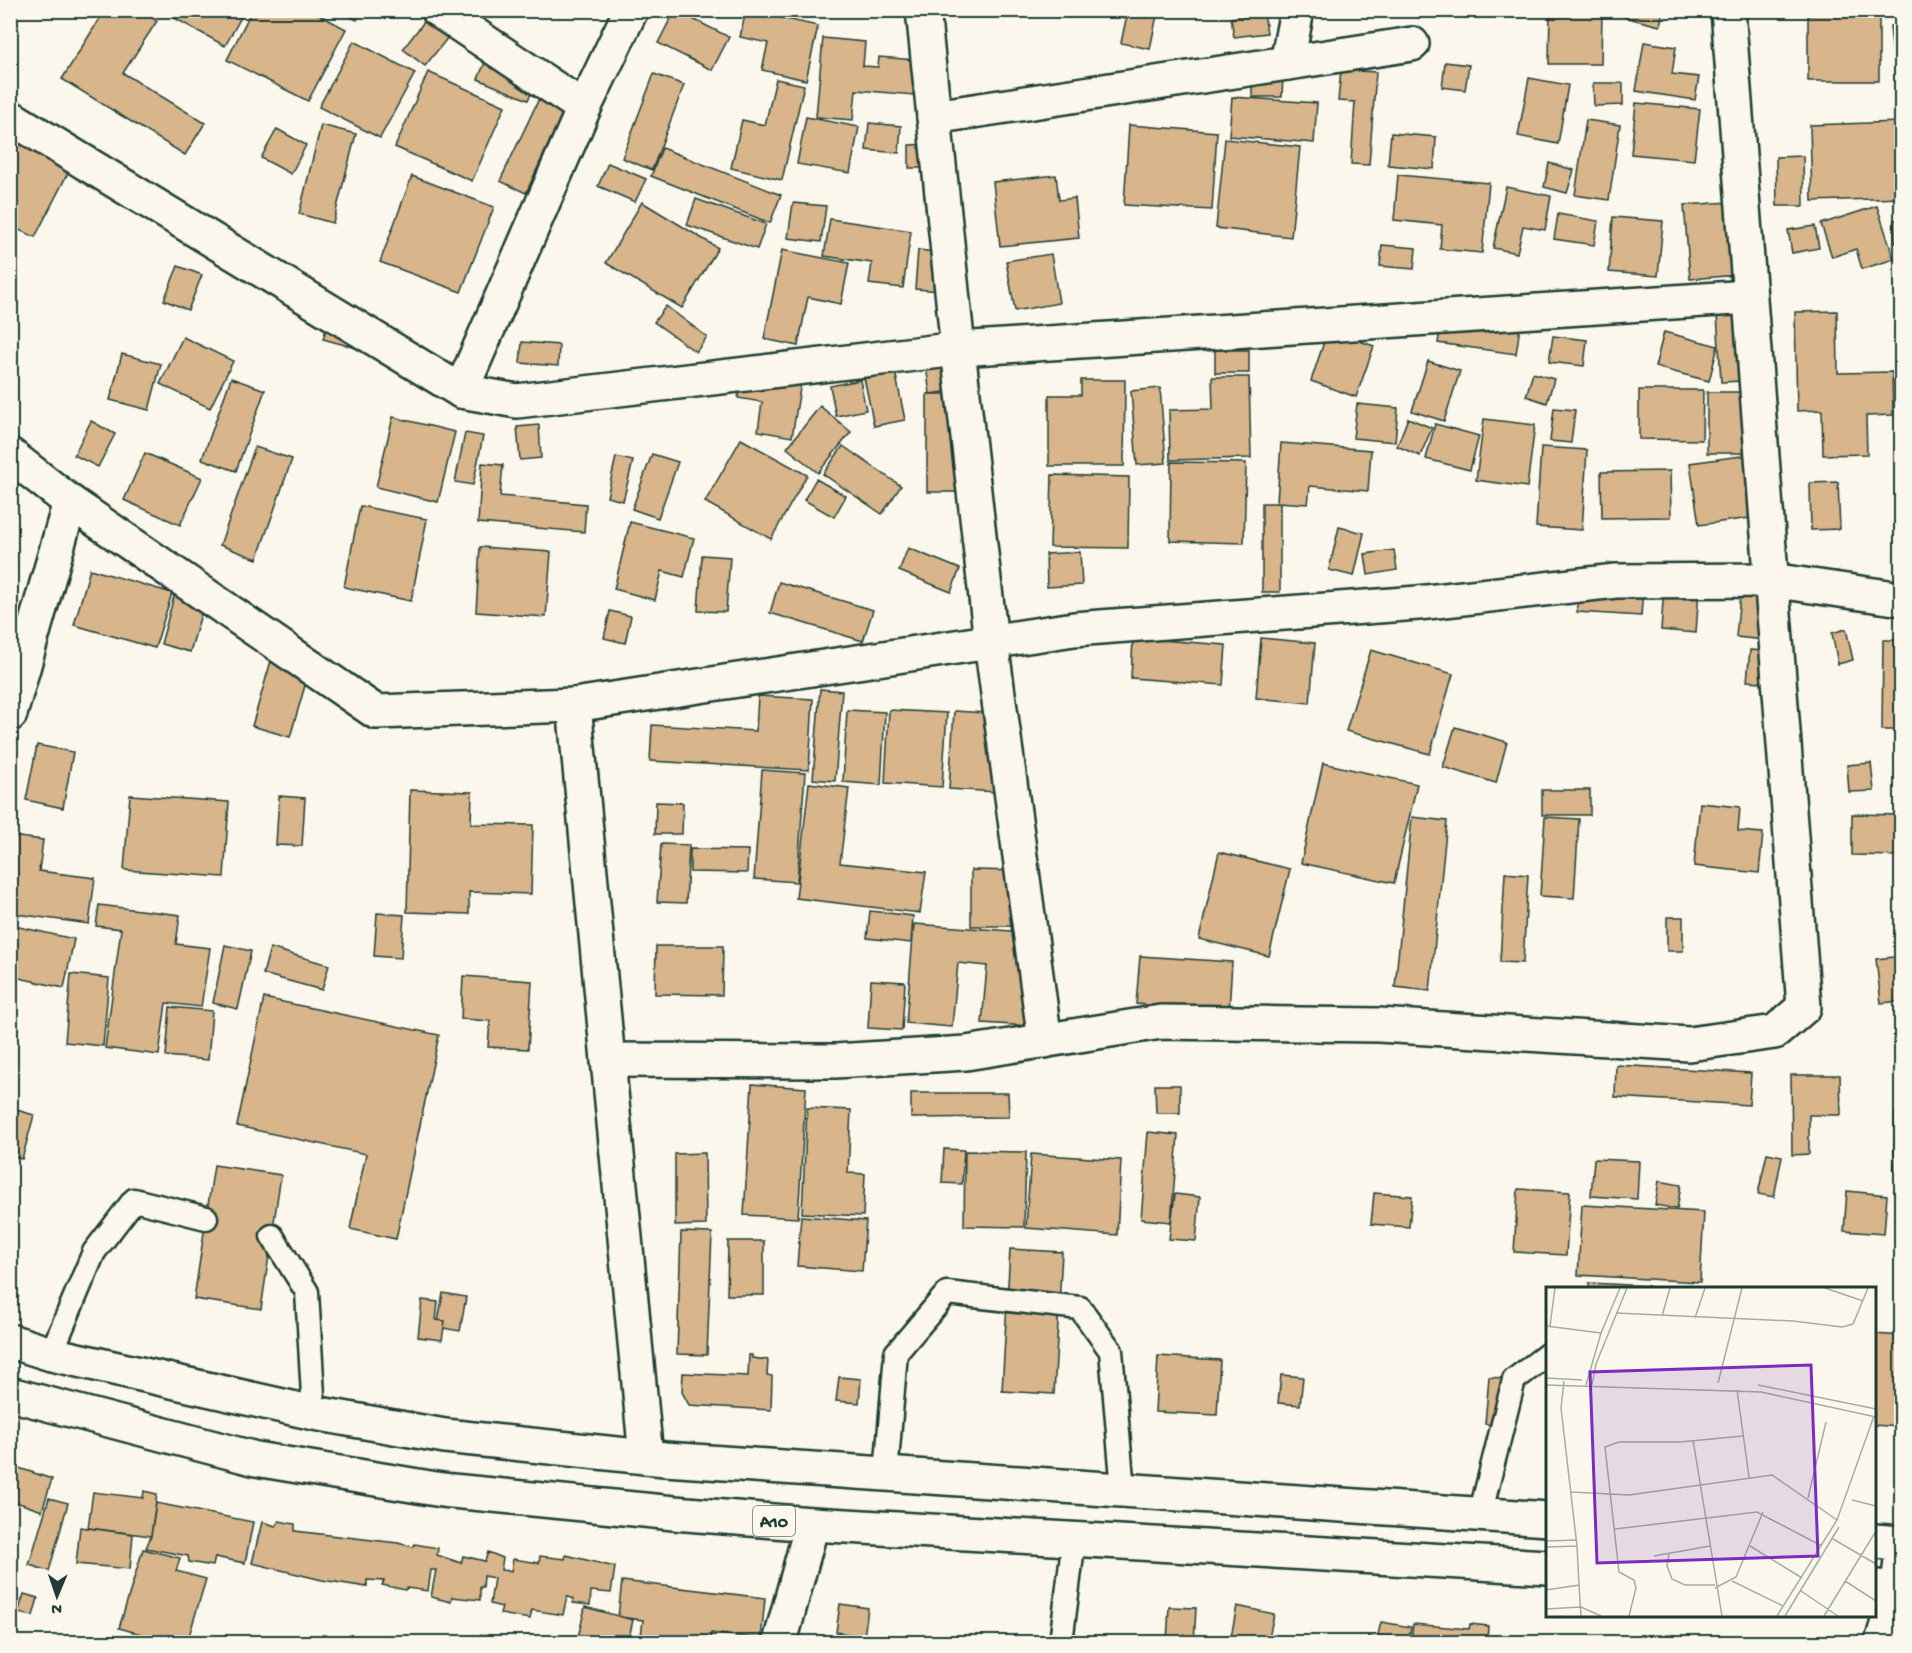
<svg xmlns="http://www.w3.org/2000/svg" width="1912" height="1653" viewBox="0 0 1912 1653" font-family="'Gochi Hand',sans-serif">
	<rect width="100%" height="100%" fill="#fbf7ec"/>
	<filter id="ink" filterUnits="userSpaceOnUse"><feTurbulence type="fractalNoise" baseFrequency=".0167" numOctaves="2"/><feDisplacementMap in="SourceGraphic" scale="12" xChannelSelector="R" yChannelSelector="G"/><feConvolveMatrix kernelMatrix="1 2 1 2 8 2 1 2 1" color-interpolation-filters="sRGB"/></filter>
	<g filter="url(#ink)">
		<g fill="#d8b58a" stroke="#1f3d34" stroke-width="1.5">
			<polygon points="105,10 140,10 157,21 123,73 205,123 185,155 62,79"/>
			<polygon points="160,10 245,10 225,46"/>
			<polygon points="252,10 310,10 346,29 308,101 227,60"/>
			<polygon points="336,10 361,10 357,20"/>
			<polygon points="675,10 729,37 712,70 658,43"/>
			<polygon points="746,10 818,26 806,80 762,70 768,43 740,37"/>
			<polygon points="1128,10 1158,10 1150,49 1121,43"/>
			<polygon points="1550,10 1602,11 1601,64 1549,64"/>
			<polygon points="1622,10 1663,10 1660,26 1620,16"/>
			<polygon points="1264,13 1267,33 1234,37 1231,18"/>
			<polygon points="430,14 453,31 425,66 403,49"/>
			<rect x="1808" y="14" width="71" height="67"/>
			<polygon points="1902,25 1902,65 1894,66 1890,26"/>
			<polygon points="823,38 865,42 863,66 878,67 879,57 929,61 926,96 856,90 853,120 816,117"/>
			<polygon points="354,41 415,73 380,138 319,107"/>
			<polygon points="1644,42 1676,47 1672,74 1699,77 1695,100 1636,91"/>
			<polygon points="488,55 539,76 528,100 478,79"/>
			<polygon points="1445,62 1469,65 1465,90 1442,87"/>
			<polygon points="1341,70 1376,72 1369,165 1351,164 1355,102 1338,101"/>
			<polygon points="428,72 505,106 472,181 395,147"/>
			<polygon points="654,74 684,85 652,170 622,158"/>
			<polygon points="1252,74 1283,75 1282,97 1252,97"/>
			<polygon points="1529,78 1568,85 1558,144 1518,136"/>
			<polygon points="776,79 804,85 782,180 731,168 742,120 765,125"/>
			<polygon points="1593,83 1623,83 1623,105 1594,106"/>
			<polygon points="546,84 571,95 526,193 500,181"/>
			<polygon points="1232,97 1317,103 1314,143 1229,136"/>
			<polygon points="1636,103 1700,109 1694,160 1631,154"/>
			<polygon points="806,117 859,127 850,173 797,164"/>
			<polygon points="1586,120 1620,125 1609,200 1575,195"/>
			<polygon points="1900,122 1902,198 1812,201 1810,125"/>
			<polygon points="869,123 901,126 899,153 866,150"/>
			<polygon points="321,125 356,134 333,223 299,214"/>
			<polygon points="1129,125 1217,132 1212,210 1124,205"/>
			<polygon points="277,129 306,145 291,174 261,158"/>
			<polygon points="20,133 74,161 35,237 17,229 10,242 10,151"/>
			<polygon points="1391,133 1436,137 1434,169 1388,165"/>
			<polygon points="1225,139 1300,147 1291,237 1216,228"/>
			<polygon points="935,144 934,168 909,168 909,145"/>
			<polygon points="662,148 781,195 770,223 651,176"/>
			<polygon points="1803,156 1804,206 1777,206 1776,157"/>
			<polygon points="608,163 646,179 635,202 598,186"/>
			<polygon points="1549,163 1574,170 1567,193 1544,187"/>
			<polygon points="1056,175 1059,200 1075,198 1079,238 1000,246 993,182"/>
			<polygon points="1398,175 1489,183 1482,253 1440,249 1442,225 1394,220"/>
			<polygon points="412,176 494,207 461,292 380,262"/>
			<polygon points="1506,187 1551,196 1545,230 1523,226 1517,253 1493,248"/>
			<polygon points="696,199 766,224 757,249 687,225"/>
			<polygon points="642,202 718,248 682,308 606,263"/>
			<polygon points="1731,202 1737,275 1690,279 1684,205"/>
			<polygon points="793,203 826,206 821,242 788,238"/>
			<polygon points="1877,206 1894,259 1862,269 1856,249 1832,257 1821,224"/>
			<polygon points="1558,214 1598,221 1594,245 1554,239"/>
			<polygon points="1613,217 1663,221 1658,276 1609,272"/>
			<polygon points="830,219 911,231 903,288 869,284 872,263 824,256"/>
			<polygon points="1902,219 1902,243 1895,243 1894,220"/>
			<polygon points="1815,226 1819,248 1792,253 1788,230"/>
			<polygon points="1382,245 1416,248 1414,269 1380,266"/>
			<polygon points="782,250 849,263 841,304 808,297 798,346 764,339"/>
			<polygon points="918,250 944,253 941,291 915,289"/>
			<polygon points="1051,254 1059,303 1015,311 1006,261"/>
			<polygon points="178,266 202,275 188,310 164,300"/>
			<polygon points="666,306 707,337 696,352 654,322"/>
			<polygon points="1837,311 1838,373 1892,372 1893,415 1866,416 1867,454 1823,455 1822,410 1797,411 1795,312"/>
			<polygon points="331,313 367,351 323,339"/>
			<polygon points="1738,313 1743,381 1721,382 1717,314"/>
			<polygon points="1442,316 1520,327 1516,354 1438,343"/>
			<polygon points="1328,330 1374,346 1356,397 1311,381"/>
			<polygon points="1664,332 1718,346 1709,381 1655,367"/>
			<polygon points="1553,336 1587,340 1584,366 1549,362"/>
			<polygon points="183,337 233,361 210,408 160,384"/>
			<polygon points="522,342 559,345 558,366 520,363"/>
			<rect x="1215" y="350" width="34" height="23"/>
			<polygon points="122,354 161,364 149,410 110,400"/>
			<polygon points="962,361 965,389 930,394 926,366"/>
			<polygon points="1428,361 1460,371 1444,421 1412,411"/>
			<polygon points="895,371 905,420 874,426 864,377"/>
			<polygon points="742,373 801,382 792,437 758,431 762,402 738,398"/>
			<polygon points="1533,373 1554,379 1547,403 1526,396"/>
			<polygon points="1212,377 1249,377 1251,458 1170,460 1169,410 1213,409"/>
			<polygon points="231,378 265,390 236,471 202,459"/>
			<polygon points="860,380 866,410 836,416 830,386"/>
			<polygon points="1081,380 1125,380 1124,466 1049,466 1049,395 1081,395"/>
			<polygon points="1160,388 1166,463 1137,465 1131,391"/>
			<polygon points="1639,390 1703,390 1702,440 1639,439"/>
			<polygon points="1707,392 1752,392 1751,453 1707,453"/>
			<polygon points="927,394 968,394 969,492 927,492"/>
			<polygon points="1357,404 1398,408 1395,442 1353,438"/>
			<polygon points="820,406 851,432 818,473 787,448"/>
			<polygon points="1554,408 1575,410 1571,443 1550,441"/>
			<polygon points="393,417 455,432 438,502 376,487"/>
			<polygon points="1408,418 1432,428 1420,456 1397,446"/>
			<polygon points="1484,419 1535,425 1527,487 1476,480"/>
			<polygon points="91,421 115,434 98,467 74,455"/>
			<polygon points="1435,424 1479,436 1470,470 1426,459"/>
			<polygon points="539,425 541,458 520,460 517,427"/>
			<polygon points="465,433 483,436 473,485 455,482"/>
			<polygon points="741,439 807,475 771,539 705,502"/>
			<polygon points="1281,443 1371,450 1368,491 1310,486 1308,504 1277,502"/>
			<polygon points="843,446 901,486 882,514 823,474"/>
			<polygon points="255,447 292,459 257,559 220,545"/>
			<polygon points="1541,447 1587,450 1582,530 1536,527"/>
			<polygon points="145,453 202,478 180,525 124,500"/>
			<polygon points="652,454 678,462 658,518 632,509"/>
			<polygon points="1748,455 1757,517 1699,525 1690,463"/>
			<polygon points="616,457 633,461 623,501 607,497"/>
			<polygon points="1171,462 1246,463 1244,543 1170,541"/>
			<polygon points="482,463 503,465 500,496 586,504 584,532 478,523"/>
			<polygon points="1670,471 1671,517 1602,518 1601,472"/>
			<polygon points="1052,475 1129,477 1128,548 1050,547"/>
			<polygon points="816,479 846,496 834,517 804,500"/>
			<polygon points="1838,482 1840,529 1811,530 1810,483"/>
			<rect x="1262" y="503" width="18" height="89"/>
			<polygon points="360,506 427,519 411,601 344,587"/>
			<polygon points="630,522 694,538 684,577 662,571 655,600 614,589"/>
			<polygon points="1339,527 1364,533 1354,576 1329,570"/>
			<polygon points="480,547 551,552 546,617 476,612"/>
			<polygon points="908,548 960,569 951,592 899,571"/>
			<polygon points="1394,550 1397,570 1368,575 1365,554"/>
			<polygon points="1080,552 1082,585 1047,587 1046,554"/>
			<polygon points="702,555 730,557 726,612 698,611"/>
			<polygon points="90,569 172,593 155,648 74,625"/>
			<polygon points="779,582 873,610 863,641 770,613"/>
			<polygon points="1579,584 1643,588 1641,616 1577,612"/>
			<polygon points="1741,584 1780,588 1774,641 1736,637"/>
			<polygon points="1664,587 1699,589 1696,633 1661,630"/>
			<polygon points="176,589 206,597 190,652 161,644"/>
			<polygon points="610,611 631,616 625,643 604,638"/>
			<polygon points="1846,629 1853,660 1838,664 1832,633"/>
			<polygon points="1133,638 1226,645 1223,685 1131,678"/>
			<polygon points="1261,638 1315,643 1310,703 1256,698"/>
			<polygon points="1883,640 1902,640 1902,730 1882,730"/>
			<polygon points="1371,650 1453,674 1430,754 1346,731"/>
			<polygon points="1750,650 1780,652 1778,683 1747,681"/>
			<polygon points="271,661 309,672 290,737 252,726"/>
			<polygon points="820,689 842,691 835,781 813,779"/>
			<polygon points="758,696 813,699 809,770 650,761 652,725 756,731"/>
			<polygon points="847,710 885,712 881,785 843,782"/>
			<polygon points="889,710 947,713 942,787 885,783"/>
			<polygon points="954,711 1003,714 997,792 949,789"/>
			<polygon points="1455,727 1507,742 1496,783 1443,767"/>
			<polygon points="37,745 73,752 63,808 26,800"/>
			<polygon points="1323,763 1417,784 1394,883 1301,863"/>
			<polygon points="1871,763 1874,791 1849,792 1847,765"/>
			<polygon points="762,770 805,773 797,882 754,879"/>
			<polygon points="809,783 849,788 840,863 926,872 920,913 796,898"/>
			<polygon points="410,790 472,792 471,824 533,825 531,894 469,892 469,914 407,912"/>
			<rect x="1542" y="790" width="48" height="25"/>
			<polygon points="130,795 229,802 224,877 124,870"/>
			<polygon points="279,796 305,798 302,846 276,845"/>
			<polygon points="656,802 683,803 682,834 655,834"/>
			<polygon points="1700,803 1740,807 1738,831 1763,833 1759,873 1694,866"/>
			<polygon points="1852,814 1902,815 1902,856 1852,855"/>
			<polygon points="1412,817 1447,821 1430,991 1395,987"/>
			<polygon points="1545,817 1579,819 1574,898 1540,896"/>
			<polygon points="10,836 43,840 39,871 95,878 89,924 10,913"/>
			<polygon points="661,844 689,845 686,903 657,902"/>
			<polygon points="690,849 748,850 747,873 690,872"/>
			<polygon points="1219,852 1290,869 1269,956 1199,939"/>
			<polygon points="971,870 1023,871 1023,926 971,926"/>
			<polygon points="1505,873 1528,875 1523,963 1500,962"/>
			<polygon points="99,905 180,915 176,944 210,948 201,1007 166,1003 159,1055 105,1048 121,929 96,926"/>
			<polygon points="870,911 913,916 911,943 867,938"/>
			<polygon points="377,913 404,915 401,958 374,956"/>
			<rect x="1667" y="917" width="16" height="34"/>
			<polygon points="914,924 1038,933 1031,1026 982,1023 987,966 958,963 952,1027 906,1023"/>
			<polygon points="10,925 74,939 64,988 10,976"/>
			<polygon points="225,945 251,951 238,1009 213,1003"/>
			<polygon points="656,946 723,946 722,995 655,994"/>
			<polygon points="270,948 329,965 322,990 263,974"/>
			<polygon points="1140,956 1232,962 1229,1011 1136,1004"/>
			<polygon points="1902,956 1902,1001 1881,1003 1876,959"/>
			<polygon points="71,974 109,978 103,1046 65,1042"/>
			<polygon points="463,976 532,981 528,1049 488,1047 490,1021 461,1019"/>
			<polygon points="871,980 905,982 902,1030 868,1028"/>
			<polygon points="264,998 439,1035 396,1239 350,1229 366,1154 237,1126"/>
			<polygon points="170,1007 212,1011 208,1060 166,1056"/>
			<polygon points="1616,1065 1751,1073 1749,1105 1615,1097"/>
			<polygon points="1791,1075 1840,1075 1841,1115 1809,1115 1809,1154 1792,1155"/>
			<polygon points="752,1084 806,1088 798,1218 744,1215"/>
			<polygon points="1155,1085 1180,1085 1180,1113 1156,1113"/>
			<polygon points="911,1093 1008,1093 1009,1117 911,1118"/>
			<polygon points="10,1108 34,1115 22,1159 10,1156"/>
			<polygon points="807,1108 851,1110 848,1173 865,1174 863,1216 802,1213"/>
			<polygon points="1895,1112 1902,1112 1902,1171 1894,1171"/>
			<polygon points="1148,1132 1178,1135 1171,1222 1141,1219"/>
			<polygon points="944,1149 964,1150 962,1184 942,1183"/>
			<polygon points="965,1151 1026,1152 1024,1227 964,1226"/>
			<polygon points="705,1153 706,1225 675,1226 675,1154"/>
			<polygon points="1767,1153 1782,1156 1774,1197 1758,1194"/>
			<polygon points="1031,1154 1121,1160 1117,1235 1026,1228"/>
			<polygon points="1594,1159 1639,1161 1637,1199 1591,1196"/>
			<polygon points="214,1165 281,1175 261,1309 194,1299"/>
			<polygon points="1659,1181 1681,1185 1677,1209 1655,1205"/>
			<polygon points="1518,1189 1570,1192 1566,1255 1514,1252"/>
			<polygon points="1847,1191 1887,1195 1884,1234 1844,1231"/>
			<polygon points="1374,1193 1412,1196 1409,1227 1371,1224"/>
			<polygon points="1175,1194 1200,1197 1196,1241 1169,1239"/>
			<polygon points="1582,1205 1704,1212 1700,1282 1578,1275"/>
			<polygon points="801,1216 866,1221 862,1271 797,1266"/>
			<polygon points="681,1232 712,1233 707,1355 677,1354"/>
			<polygon points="728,1241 764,1241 764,1295 727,1295"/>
			<polygon points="10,1248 16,1249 12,1271 10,1270"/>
			<polygon points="1010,1249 1062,1252 1054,1394 1002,1391"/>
			<polygon points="1589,1283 1648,1286 1648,1288 1589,1288"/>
			<polygon points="443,1293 466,1297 460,1331 437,1327"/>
			<polygon points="422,1300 438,1302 436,1320 445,1321 442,1340 418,1337"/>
			<polygon points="1874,1334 1902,1336 1902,1378 1898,1427 1874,1425"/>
			<polygon points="749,1355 752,1355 752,1358 768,1360 767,1375 772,1376 771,1410 689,1405 682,1392 683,1373 748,1376"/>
			<polygon points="1158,1356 1220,1360 1217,1415 1155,1412"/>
			<polygon points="1281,1375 1303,1377 1300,1405 1278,1403"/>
			<polygon points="839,1377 861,1379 859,1403 836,1401"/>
			<polygon points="1489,1377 1512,1379 1508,1426 1485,1424"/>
			<polygon points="10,1465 52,1479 42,1511 10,1500"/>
			<polygon points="144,1491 157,1494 151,1536 88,1528 93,1492 143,1498"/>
			<polygon points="49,1498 68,1503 49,1571 29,1565"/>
			<polygon points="156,1503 253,1522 245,1563 215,1557 213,1566 189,1562 188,1556 146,1548 151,1536"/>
			<polygon points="279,1521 295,1524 295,1531 398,1543 413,1547 415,1544 438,1548 437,1555 461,1563 463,1556 485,1561 488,1552 503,1558 501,1570 511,1571 513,1559 539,1563 540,1556 565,1559 566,1555 615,1567 611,1593 591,1591 590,1605 573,1603 573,1599 567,1596 563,1615 532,1610 530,1619 500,1614 502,1607 490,1604 494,1578 484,1576 483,1587 480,1587 480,1600 452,1597 451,1602 431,1597 436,1570 431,1570 428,1591 407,1588 405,1590 382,1585 384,1581 367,1580 367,1587 322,1580 252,1563 262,1522 276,1526"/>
			<polygon points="80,1527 133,1534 130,1569 76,1564"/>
			<polygon points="143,1549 180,1558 176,1571 206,1579 189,1636 186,1636 184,1642 170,1642 119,1628"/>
			<polygon points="622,1581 765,1598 761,1639 711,1633 710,1642 657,1642 658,1638 641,1636 643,1620 618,1617"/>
			<polygon points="24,1594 38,1598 33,1616 18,1613"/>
			<polygon points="840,1604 868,1608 864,1637 836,1632"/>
			<polygon points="1237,1606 1274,1614 1268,1642 1230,1642"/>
			<polygon points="585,1607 633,1620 628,1642 577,1642"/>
			<polygon points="1169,1607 1196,1608 1194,1642 1167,1642"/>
			<polygon points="1381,1622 1411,1627 1408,1642 1367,1642 1368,1636 1377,1639"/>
			<polygon points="1413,1624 1469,1629 1470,1624 1488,1626 1487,1641 1499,1642 1411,1642"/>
			<polygon points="1738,1635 1753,1639 1753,1642 1736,1642"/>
			<polygon points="1800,1635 1804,1637 1805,1642 1794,1642 1794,1637"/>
			<polygon points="1283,1637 1313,1642 1282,1642"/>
			<polygon points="1509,1639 1535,1641 1535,1642 1506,1642"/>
		</g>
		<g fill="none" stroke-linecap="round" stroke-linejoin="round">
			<g stroke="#1f3d34" stroke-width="27">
				<g id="lane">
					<polyline points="272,1236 307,1292 314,1413"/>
					<polyline points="51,1354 94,1252 134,1200 206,1218"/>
					<polyline points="886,1474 896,1353 947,1293 1080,1308 1111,1351 1123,1490"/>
					<polyline points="1480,1515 1514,1380 1548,1354"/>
					<polyline points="1061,1642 1074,1539"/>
				</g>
			</g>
			<g stroke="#1f3d34" stroke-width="38">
				<g id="street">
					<polyline points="438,10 584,108"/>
					<polyline points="923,10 958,349 991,642 1045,1041"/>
					<polyline points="1287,63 1297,10"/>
					<polyline points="10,117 461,391 517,401 958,349 1749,297"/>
					<polyline points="934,117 1412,44"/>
					<polyline points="461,391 584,108 631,10"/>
					<polyline points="10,455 70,502 376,712 574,705 1074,629 1418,603 1616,581 1771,580 1902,599"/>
					<polyline points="574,705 646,1457"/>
					<polyline points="10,714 70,502"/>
					<polyline points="608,1060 835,1061 966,1053 1161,1022 1379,1025 1689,1044 1775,1032 1804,1007 1728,10"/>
					<polyline points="780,1642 812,1524"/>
				</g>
			</g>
			<g stroke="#1f3d34" stroke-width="38">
				<polyline id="secondary" points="1882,1642 1898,1588 1902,1550"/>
			</g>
			<g stroke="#1f3d34" stroke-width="38">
				<g id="highway">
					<polyline points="10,1341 51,1354 314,1413 445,1436 665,1459 1548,1519"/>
					<polyline points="10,1394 256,1459 442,1490 674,1513 812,1524 1548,1567"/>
					<polyline points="1874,1541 1902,1543"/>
					<polyline points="1874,1587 1902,1588"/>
				</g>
			</g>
			<use href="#lane" stroke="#fbf7ec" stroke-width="22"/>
			<use href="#street" stroke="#fbf7ec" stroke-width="33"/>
			<use href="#secondary" stroke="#fbf7ec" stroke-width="33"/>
			<use href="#highway" stroke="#fbf7ec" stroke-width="33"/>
		</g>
	</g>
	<g text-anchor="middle" stroke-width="4.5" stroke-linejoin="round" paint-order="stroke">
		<rect fill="#fbf7ec" stroke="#61756b" stroke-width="1.5" x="753" y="1506" width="42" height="30" rx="4.5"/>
		<g font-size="18" font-weight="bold" fill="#1f3d34">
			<text x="774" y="1527">A10</text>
		</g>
	</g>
	<g transform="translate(1546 1287)">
		<rect width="330" height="330" fill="#fbf7ec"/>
		<path fill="none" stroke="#a3ada2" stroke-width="1.5" d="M279,1L317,14M70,26L247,34L296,40L307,37L322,1M116,29L124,1M149,31L159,1M0,39L55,46M4,39L9,1M0,91L36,93M172,96L196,1M0,98L215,105L330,130M40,98L55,46L74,1M46,98L50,77L81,1M212,98L330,122M191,103L203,190M147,153L176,329M25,205L83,208L226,188L291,233M262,211L280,135M306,213L330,219M69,242L211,225L276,259M287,252L330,277M0,254L31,253M204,259L256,291M0,260L31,259L15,121L18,94M123,267L121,279L126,292L139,298H169M108,269L164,259M186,294L237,319M299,294L330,314M33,298L35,329M169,301L190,290L217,225M0,303L33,298L31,259M255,304L292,329M0,322L35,320L55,329M83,329L90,301L88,293L73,285L59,160L73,155H134L197,149M231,329L291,233L328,129M239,329L293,240M278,329L330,244"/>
		<path fill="#7b2cbf" fill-opacity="0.15" stroke="#7b2cbf" stroke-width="3" d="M265,78L272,269L51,276L44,85Z"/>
		<rect width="330" height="330" fill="none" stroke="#1f3d34" stroke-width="3"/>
	</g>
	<rect width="1912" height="1653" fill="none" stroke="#fbf7ec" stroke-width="36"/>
	<rect x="18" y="18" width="1876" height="1617" fill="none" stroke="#1f3d34" stroke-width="2" filter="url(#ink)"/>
	<g transform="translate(57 1596) rotate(182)" stroke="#fbf7ec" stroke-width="4.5" paint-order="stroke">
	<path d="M0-4.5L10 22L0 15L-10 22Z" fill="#1f3d34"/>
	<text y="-9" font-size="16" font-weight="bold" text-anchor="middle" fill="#1f3d34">N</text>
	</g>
</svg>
